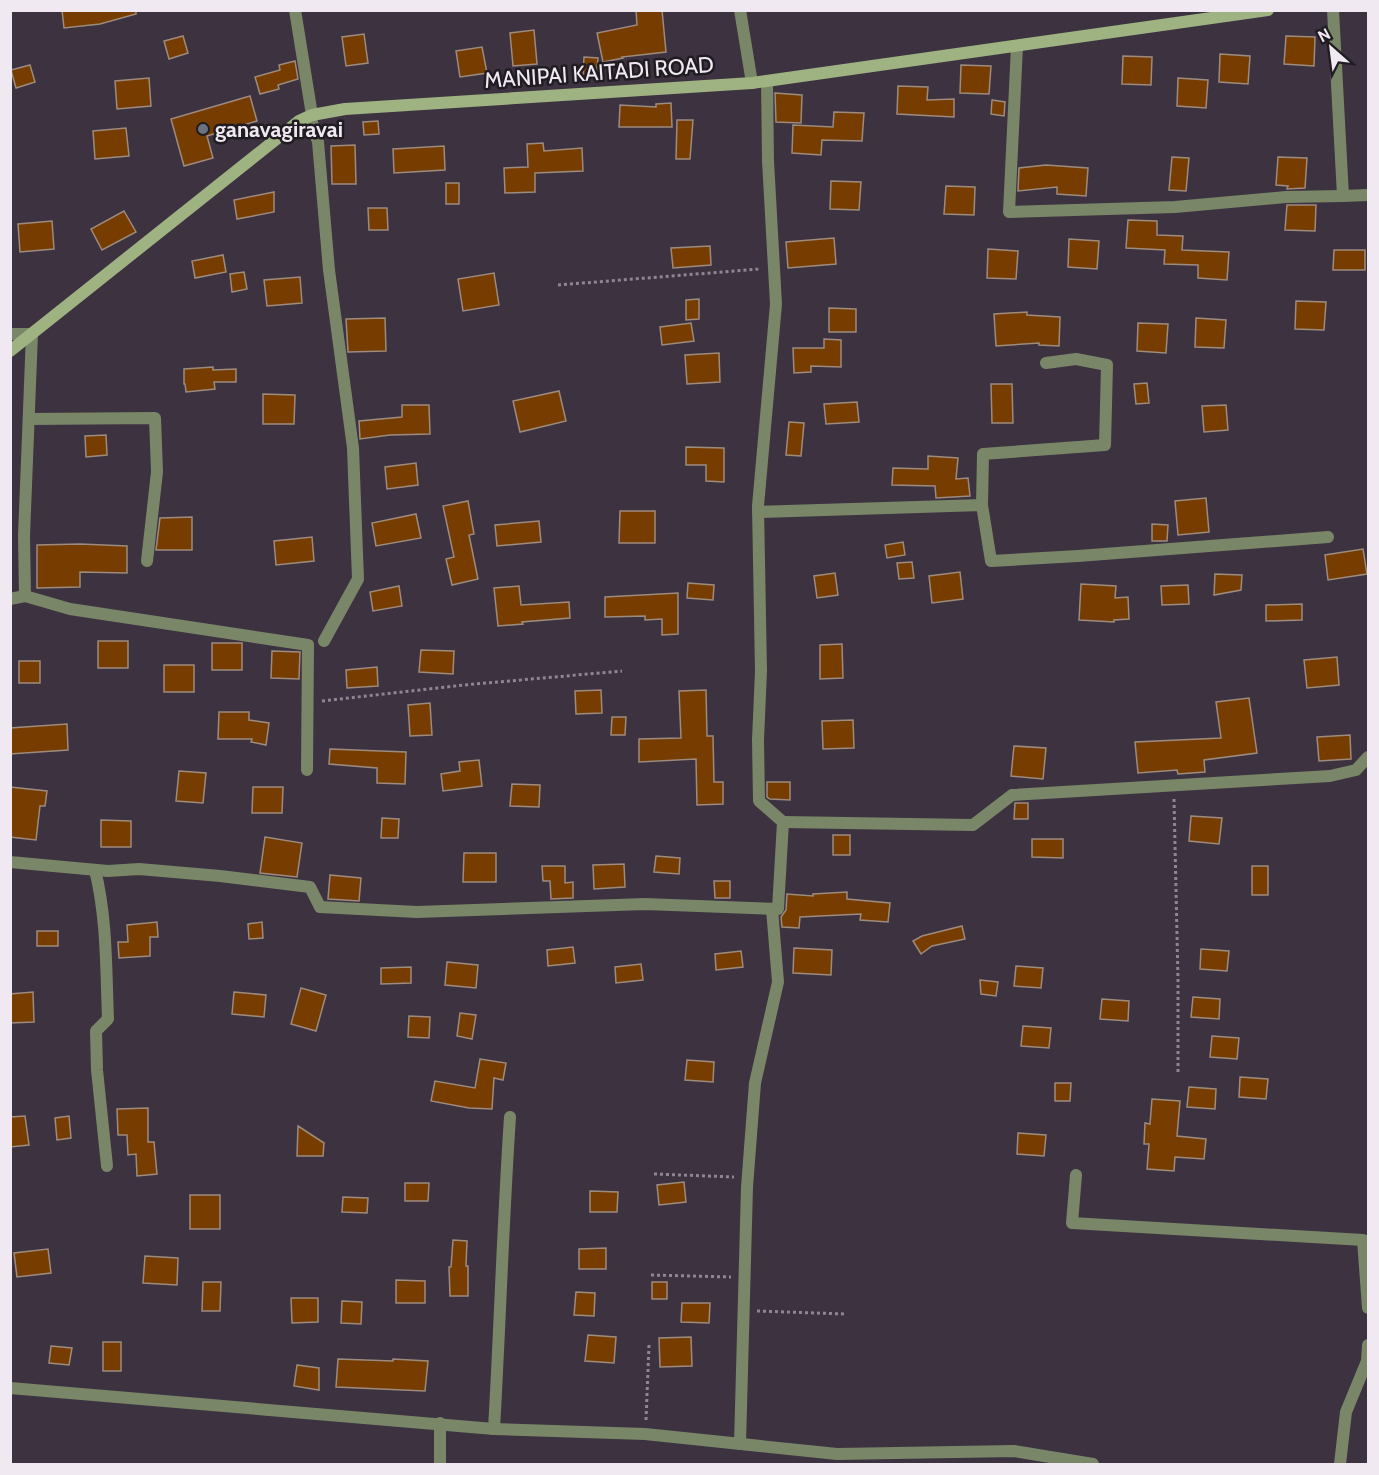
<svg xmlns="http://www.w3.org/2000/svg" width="1379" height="1475" viewBox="0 0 1379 1475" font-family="Cabin,sans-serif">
	<rect width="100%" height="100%" fill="#3d3240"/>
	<g fill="#773d00" stroke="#9d8b7e" stroke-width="1.5">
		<polygon points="62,10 136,10 136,14 100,24 64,28"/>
		<polygon points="636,10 662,10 666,52 622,57 623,58 603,62 597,33 637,25"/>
		<polygon points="534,30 537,64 513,66 510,33"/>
		<polygon points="364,34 368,63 346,66 342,37"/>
		<polygon points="183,36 188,53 169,59 164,41"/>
		<polygon points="1286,36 1315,37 1314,66 1284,64"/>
		<polygon points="482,47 487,73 460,77 456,51"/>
		<polygon points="1220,54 1250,56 1248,84 1219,82"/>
		<polygon points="1123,56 1152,57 1151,85 1122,84"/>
		<polygon points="584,57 598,58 596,78 583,77"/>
		<polygon points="295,61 298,79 278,85 279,89 260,94 255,77 280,70 279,65"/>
		<polygon points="30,65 35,82 16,88 11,70"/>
		<polygon points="961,65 991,66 989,94 960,93"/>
		<polygon points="149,78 151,106 117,109 115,81"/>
		<polygon points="1178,78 1208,80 1206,108 1177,106"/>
		<polygon points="898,86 928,87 927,100 954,99 954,117 897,114"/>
		<polygon points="775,93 802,95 801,123 776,122"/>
		<polygon points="250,96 257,121 207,136 213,158 184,166 171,119"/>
		<polygon points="992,100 1005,102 1004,116 991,114"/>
		<polygon points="671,103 672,127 619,127 620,105 656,107 656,104"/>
		<polygon points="834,112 864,113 862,141 822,140 821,155 792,153 793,125 833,127"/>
		<polygon points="677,120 693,120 690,159 676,159"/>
		<polygon points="378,121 379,134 364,135 363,122"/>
		<polygon points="126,128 129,156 95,159 93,131"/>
		<polygon points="543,143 544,151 582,148 583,171 535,173 535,192 505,193 504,168 528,167 527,144"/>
		<polygon points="355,145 356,184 332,184 331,146"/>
		<polygon points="444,146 445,170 394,173 393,149"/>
		<polygon points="1172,157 1189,158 1186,191 1169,190"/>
		<polygon points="1278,157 1307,158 1305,188 1287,189 1288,186 1276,185"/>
		<polygon points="1046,165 1088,168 1086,196 1057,194 1057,187 1018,191 1019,168"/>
		<polygon points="831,181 861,182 859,210 830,209"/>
		<rect x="446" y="183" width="13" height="21"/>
		<polygon points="946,186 975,187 974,215 944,214"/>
		<polygon points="274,192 274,212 237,219 234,200"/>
		<polygon points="1287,205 1316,205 1315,231 1285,230"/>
		<polygon points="368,208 387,208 388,230 369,230"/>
		<polygon points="124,211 136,232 102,250 91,229"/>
		<polygon points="1128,220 1157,221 1157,235 1183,236 1182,250 1229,252 1227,280 1198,278 1198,265 1164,264 1165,250 1126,248"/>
		<polygon points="52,221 54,249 20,252 18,224"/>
		<polygon points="834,238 836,264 788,268 786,242"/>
		<polygon points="1069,239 1099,241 1097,269 1068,267"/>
		<polygon points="710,246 711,265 673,268 671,248"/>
		<polygon points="988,249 1018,251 1016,279 987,278"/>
		<polygon points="1334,250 1365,250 1365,270 1333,270"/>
		<polygon points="223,255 226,272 195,278 192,261"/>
		<polygon points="244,272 247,289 232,292 230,274"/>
		<polygon points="494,273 499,305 463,311 458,279"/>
		<polygon points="300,277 302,303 267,306 264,280"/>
		<polygon points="699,299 699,319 686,320 686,300"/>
		<polygon points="1296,301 1326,302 1324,330 1295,329"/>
		<polygon points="829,308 856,309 856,332 829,332"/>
		<polygon points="1027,312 1027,315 1060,317 1059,346 1039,345 1039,343 996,346 994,314"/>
		<polygon points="385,318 386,351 348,352 346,319"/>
		<polygon points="1196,318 1226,320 1224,348 1195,347"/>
		<polygon points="691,323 694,341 662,345 660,327"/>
		<polygon points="1138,323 1168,324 1166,353 1137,351"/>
		<polygon points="824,339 841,340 841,367 811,366 811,372 794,373 793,348 824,348"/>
		<polygon points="719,353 720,382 687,384 685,355"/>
		<polygon points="213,367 213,370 236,369 236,382 214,382 215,389 186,392 185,384 184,384 184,369"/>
		<polygon points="1147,383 1149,403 1136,404 1134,384"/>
		<polygon points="991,384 1012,384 1013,423 992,423"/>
		<polygon points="559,391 566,421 520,432 513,401"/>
		<polygon points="263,394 295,395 294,424 263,424"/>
		<polygon points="857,402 859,422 826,424 824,404"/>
		<polygon points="402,405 429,405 430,434 390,435 360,439 359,421 402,417"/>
		<polygon points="1226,405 1228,430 1204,432 1202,406"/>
		<polygon points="789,422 804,423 801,456 786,455"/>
		<polygon points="106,435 107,455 86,457 85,436"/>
		<polygon points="686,447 724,448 724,482 706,481 706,465 686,465"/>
		<polygon points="928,456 958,458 956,479 968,478 970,496 936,498 935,486 892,485 893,468 928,469"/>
		<polygon points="416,463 418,485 387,489 385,467"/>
		<polygon points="1206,498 1209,532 1178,535 1175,501"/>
		<polygon points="468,501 474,534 469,535 478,579 452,585 446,559 454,557 443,506"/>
		<polygon points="620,511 655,511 655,543 619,543"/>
		<polygon points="416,514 421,538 376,546 372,523"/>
		<polygon points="192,517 192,550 156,550 160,518"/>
		<polygon points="539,521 541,542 497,546 495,525"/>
		<polygon points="1152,524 1168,525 1167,541 1152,541"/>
		<polygon points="312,537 314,561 276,565 274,541"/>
		<polygon points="903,542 905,555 887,558 885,545"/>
		<polygon points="80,544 127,546 127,573 80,572 80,587 37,588 37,545"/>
		<polygon points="1363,549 1367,574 1328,580 1325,555"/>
		<polygon points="912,562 914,578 899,579 897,563"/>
		<polygon points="960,572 963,599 932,603 929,576"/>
		<polygon points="835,573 838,595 817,598 814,576"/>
		<polygon points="1215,574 1242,575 1241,590 1214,595"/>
		<polygon points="688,583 714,585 713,600 687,598"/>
		<polygon points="1081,584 1116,586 1115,598 1128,597 1129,619 1114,620 1114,622 1079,620"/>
		<polygon points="1188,585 1189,604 1162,605 1161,586"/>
		<polygon points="399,586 402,606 373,611 370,592"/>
		<polygon points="519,586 521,605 569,602 570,618 522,622 523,624 498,626 494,588"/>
		<polygon points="678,593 678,634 662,635 662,619 645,620 645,616 605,617 605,597"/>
		<polygon points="1302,604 1302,620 1266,621 1266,605"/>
		<rect x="98" y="641" width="30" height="27"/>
		<rect x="212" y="643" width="30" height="27"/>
		<polygon points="842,644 843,678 820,679 820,645"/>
		<polygon points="421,650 454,651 453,674 419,672"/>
		<polygon points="272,651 300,652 299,679 271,678"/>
		<polygon points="1337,657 1339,685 1307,688 1304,660"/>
		<rect x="19" y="661" width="21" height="22"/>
		<rect x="164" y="665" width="30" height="27"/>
		<polygon points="377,667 378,686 347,688 346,670"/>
		<polygon points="601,690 602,713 576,714 575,691"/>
		<polygon points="706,690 707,736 713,736 714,782 723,782 723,804 697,805 696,759 639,762 639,739 681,738 679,691"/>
		<polygon points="1249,698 1257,753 1204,760 1205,772 1178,774 1177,770 1138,773 1135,742 1221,738 1216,702"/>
		<polygon points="430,703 432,735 410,736 408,705"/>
		<polygon points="219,712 249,712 249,720 269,723 266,745 251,742 252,739 218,739"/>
		<polygon points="612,717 626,717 625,735 611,735"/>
		<polygon points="853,720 854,748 823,749 822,721"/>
		<polygon points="67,724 68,750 10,754 10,728"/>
		<polygon points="1350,735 1351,759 1319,761 1317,737"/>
		<polygon points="1014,746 1046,748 1043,779 1011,776"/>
		<polygon points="330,749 406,752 405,784 377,783 377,768 329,764"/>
		<polygon points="479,760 482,786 443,791 441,774 460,771 459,762"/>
		<polygon points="179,771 206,773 203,803 176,801"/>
		<polygon points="767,782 790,782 790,800 770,799 767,797"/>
		<polygon points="512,784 540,785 539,807 510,806"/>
		<polygon points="10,787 47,791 45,806 40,806 36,840 10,837"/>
		<polygon points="253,787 283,787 282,813 252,813"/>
		<polygon points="1015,803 1028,803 1028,819 1014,819"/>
		<polygon points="1191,816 1222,818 1219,844 1189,841"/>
		<polygon points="382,818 399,819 398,838 381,838"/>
		<polygon points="101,820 131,821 131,847 101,847"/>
		<rect x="833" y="835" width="17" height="20"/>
		<polygon points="265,837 302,843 297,877 260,873"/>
		<polygon points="1032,839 1063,839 1063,858 1032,857"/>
		<polygon points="464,853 496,853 496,882 463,882"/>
		<polygon points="656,856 680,858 679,874 654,872"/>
		<polygon points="624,864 625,887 594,889 593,865"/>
		<polygon points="542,866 565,866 565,883 573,882 573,898 551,899 550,881 543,881"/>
		<rect x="1252" y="866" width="16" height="29"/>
		<polygon points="330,875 361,878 359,901 328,899"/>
		<polygon points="714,881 730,881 730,898 715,898"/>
		<polygon points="847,892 847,899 890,903 888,922 860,920 861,914 800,917 799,928 782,927 781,917 786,910 787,894 813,896 813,894"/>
		<polygon points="157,922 158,937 150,937 150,956 119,958 118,942 128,942 127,925"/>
		<polygon points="262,922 263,938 249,939 248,924"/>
		<polygon points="962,926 965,939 932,946 921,954 913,941 922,936"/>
		<rect x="37" y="931" width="21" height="15"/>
		<polygon points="573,947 575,963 548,966 547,950"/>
		<polygon points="794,948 832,950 831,975 793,973"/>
		<polygon points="1201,949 1229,951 1227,971 1200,969"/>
		<polygon points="741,951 743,967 716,970 715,954"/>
		<polygon points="447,962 478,965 476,988 445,985"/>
		<polygon points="641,964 643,980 616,983 615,967"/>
		<polygon points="1016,966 1043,968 1041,988 1014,986"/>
		<polygon points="411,967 411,983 381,984 381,968"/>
		<polygon points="980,980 998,982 996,996 981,994"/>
		<polygon points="301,988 326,995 316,1031 291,1024"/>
		<polygon points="33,992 34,1022 10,1023 10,994"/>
		<polygon points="234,992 266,995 264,1017 232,1014"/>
		<polygon points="1193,997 1220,999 1219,1019 1191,1017"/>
		<polygon points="1102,999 1129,1001 1128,1021 1100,1019"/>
		<polygon points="460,1013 476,1015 472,1039 457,1036"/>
		<polygon points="409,1016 430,1017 429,1038 408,1037"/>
		<polygon points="1023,1026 1051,1028 1049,1048 1021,1046"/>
		<polygon points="1212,1036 1239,1038 1237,1059 1210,1057"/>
		<polygon points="480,1059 506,1063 503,1080 494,1078 492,1109 469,1108 431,1101 435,1081 475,1088"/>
		<polygon points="687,1060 714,1062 713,1082 685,1080"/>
		<polygon points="1240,1077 1268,1079 1266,1099 1239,1097"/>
		<polygon points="1055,1083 1071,1083 1070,1101 1055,1101"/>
		<polygon points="1189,1087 1216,1089 1215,1109 1187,1107"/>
		<polygon points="1152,1099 1180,1101 1177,1136 1206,1139 1204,1159 1175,1157 1174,1171 1147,1169 1149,1144 1144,1144 1145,1123 1150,1124"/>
		<polygon points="148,1108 148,1142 154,1142 157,1174 137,1176 136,1154 128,1155 127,1135 118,1135 117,1109"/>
		<polygon points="25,1116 29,1145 10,1147 10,1117"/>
		<polygon points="69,1116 71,1138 57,1140 55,1118"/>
		<polygon points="298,1126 324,1143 323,1156 297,1156"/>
		<polygon points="1018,1133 1046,1135 1044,1156 1017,1154"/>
		<polygon points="684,1182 686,1202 659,1205 657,1185"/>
		<polygon points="405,1183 429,1183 428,1201 405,1201"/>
		<polygon points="590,1191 618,1192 617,1212 590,1212"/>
		<rect x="190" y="1195" width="30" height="34"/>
		<polygon points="343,1197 368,1198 367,1213 342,1212"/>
		<polygon points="453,1240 467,1241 466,1266 468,1266 468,1296 450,1296 449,1267 451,1267"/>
		<polygon points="606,1248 606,1269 579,1269 579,1249"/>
		<polygon points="48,1249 51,1273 17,1277 14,1253"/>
		<polygon points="145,1256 178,1258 177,1285 143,1283"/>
		<polygon points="396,1280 425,1281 425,1303 396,1303"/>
		<polygon points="203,1282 221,1282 220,1311 202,1311"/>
		<rect x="652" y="1282" width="15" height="17"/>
		<polygon points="576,1292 595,1293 594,1316 574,1315"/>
		<polygon points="291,1298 318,1298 318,1322 292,1323"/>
		<polygon points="342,1301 362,1302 361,1324 341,1323"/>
		<polygon points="682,1303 710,1303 709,1323 681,1322"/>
		<polygon points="588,1335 616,1337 614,1363 585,1361"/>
		<polygon points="691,1337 692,1366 660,1367 659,1338"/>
		<rect x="103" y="1342" width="18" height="29"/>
		<polygon points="51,1346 72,1348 69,1365 49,1363"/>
		<polygon points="338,1359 393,1361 393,1359 428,1361 425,1391 336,1387"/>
		<polygon points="297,1365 319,1368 319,1390 294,1386"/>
	</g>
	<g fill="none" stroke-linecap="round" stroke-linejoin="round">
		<g stroke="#8f8692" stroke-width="3" stroke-dasharray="3 3" stroke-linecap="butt">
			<polyline points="558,285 760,269"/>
			<polyline points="322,701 464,685 622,671"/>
			<polyline points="1174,799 1178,980 1178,1073"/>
			<polyline points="654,1174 734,1177"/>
			<polyline points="651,1275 731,1277"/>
			<polyline points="757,1311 845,1314"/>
			<polyline points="646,1420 649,1345"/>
		</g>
		<g stroke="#798668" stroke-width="12">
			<polyline points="295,10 312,115"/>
			<polyline points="740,10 752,83"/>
			<polyline points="1333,10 1343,196 1368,195"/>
			<polyline points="1017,46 1009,212 1175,207 1286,197 1343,196"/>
			<polyline points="310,116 318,142 329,270 353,448 358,579 324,641"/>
			<polyline points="10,334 32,334 24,536 25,596"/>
			<polyline points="29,419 155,418 157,472 147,561"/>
			<polyline points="982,505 983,454 1105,445 1107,365 1076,359 1046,363"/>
			<polyline points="758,512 982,505 991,561 1078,556 1328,537"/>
			<polyline points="10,599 25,596 70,609 308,645 307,770"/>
			<polyline points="783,822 973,825 1012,795 1330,776 1356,770 1368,757"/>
			<polyline points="10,862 108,871 139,869 220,876 310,887 320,907 417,912 645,904 778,909 783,822 759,801 758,740 761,671 758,506 776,304 768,161 767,81"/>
			<path d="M95,870C107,918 106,969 108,1019L96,1031L97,1070L107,1166"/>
			<polyline points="1076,1175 1072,1223 1363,1240 1368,1308"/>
			<polyline points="10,1388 494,1429 645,1434 837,1454 1014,1451 1093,1464"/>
			<polyline points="440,1423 440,1464"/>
			<path d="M494,1429C500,1325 503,1221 510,1117"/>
			<polyline points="740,1444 747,1187 755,1083 778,982 772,909"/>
			<polyline points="1340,1464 1346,1412 1367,1361 1368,1345"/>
		</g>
		<polyline stroke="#9fb282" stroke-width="12" points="10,351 299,121 312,115 345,109 752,83 1268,10"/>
	</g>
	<circle fill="#6b7280" stroke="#211c22" stroke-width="2" cx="203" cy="129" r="6"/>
	<g text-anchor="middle" stroke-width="5" stroke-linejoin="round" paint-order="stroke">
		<g font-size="22" fill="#f0e9f2" stroke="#211c22">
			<text transform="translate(599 72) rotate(-4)" y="8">MANIPAI KAITADI ROAD</text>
		</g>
		<g font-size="22" font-weight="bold" fill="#f0e9f2" stroke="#211c22" text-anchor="start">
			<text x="215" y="137">ganavagiravai</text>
		</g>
	</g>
	<rect width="1379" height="1475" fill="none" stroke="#f0e9f2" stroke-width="24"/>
	<g transform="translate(1331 48) rotate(332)" stroke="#211c22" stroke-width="4.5" paint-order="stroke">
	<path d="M0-4.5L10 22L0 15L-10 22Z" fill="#f0e9f2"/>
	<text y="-9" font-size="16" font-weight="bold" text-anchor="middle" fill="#f0e9f2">N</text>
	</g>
</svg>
